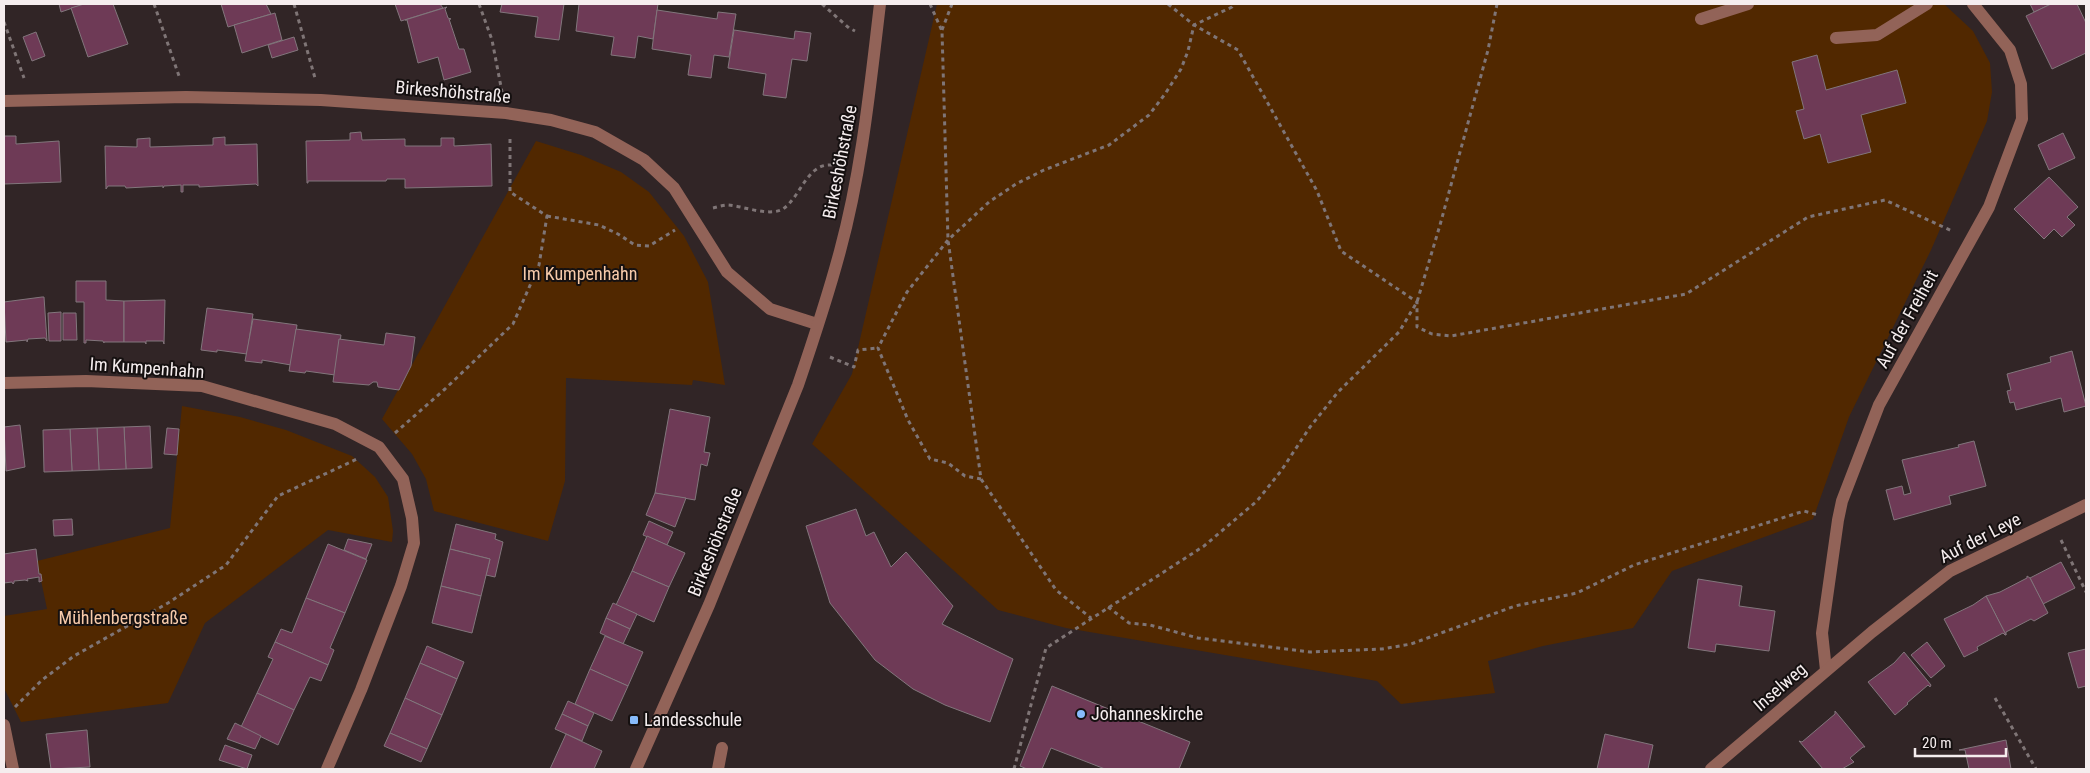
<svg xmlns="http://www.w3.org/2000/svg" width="2090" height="773" viewBox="0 0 2090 773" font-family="'Roboto Condensed',sans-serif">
	<rect width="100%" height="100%" fill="#312526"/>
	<g fill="#512800">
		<polygon points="937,4 1944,4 1973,31 1990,63 1992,92 1987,121 1931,250 1849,417 1813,519 1672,571 1633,628 1543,646 1488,661 1495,693 1401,704 1377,681 1066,628 998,610 812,444 852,374"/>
		<polygon points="536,141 581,155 621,172 649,192 684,236 708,282 725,385 693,380 692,385 566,378 565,481 548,541 434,511 426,479 412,454 382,419"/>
		<polygon points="182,406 240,417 286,430 352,456 375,477 388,497 393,531 392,542 328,530 205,623 168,703 21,722 4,688 4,616 47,609 37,561 170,528"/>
	</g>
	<g fill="#6e3a56" stroke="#82767c">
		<polygon points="59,4 84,4 61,12"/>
		<polygon points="84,4 113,4 128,44 88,57 71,8"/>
		<polygon points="221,4 266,4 271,14 228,27"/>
		<polygon points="395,4 440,4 443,8 401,21"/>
		<polygon points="502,4 564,4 559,40 535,37 538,17 500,12"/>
		<polygon points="579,4 658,4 653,39 638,36 635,58 611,55 614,37 576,31"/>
		<polygon points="2030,4 2051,4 2034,12"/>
		<polygon points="2051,4 2077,4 2086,23 2086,53 2052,69 2026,16"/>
		<polygon points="447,7 445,9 448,18 451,19 449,19 459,49 464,49 471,72 444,80 438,57 418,63 407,20 405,20"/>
		<polygon points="657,10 717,19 718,12 736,14 729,57 714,55 711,78 688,75 691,55 652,49"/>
		<polygon points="275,13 282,40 242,53 234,25"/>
		<polygon points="734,30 794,39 795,31 811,33 807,61 792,59 786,98 763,95 766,74 728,68"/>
		<polygon points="36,32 45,56 32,61 23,37"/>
		<polygon points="294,37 298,50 272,58 268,45"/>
		<polygon points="1817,55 1826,90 1897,70 1906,103 1861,115 1871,152 1828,163 1820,134 1804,139 1796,111 1804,109 1792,62"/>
		<polygon points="361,132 362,140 405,139 405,146 441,146 441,138 454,138 454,146 491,144 492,186 405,188 405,179 387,179 386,181 308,181 308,183 307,183 306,141 350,140 350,133"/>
		<polygon points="2063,133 2075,158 2049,170 2038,145"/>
		<polygon points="4,136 16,136 16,144 59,141 61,182 4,184"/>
		<polygon points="225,137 225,145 257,144 258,186 256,184 199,187 199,185 183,185 183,192 181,192 181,185 164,186 163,188 163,186 126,188 125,186 108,186 106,189 105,146 137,147 137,139 150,138 150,147 213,145 213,138"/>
		<polygon points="2049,177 2078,207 2067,217 2075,225 2062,237 2054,229 2044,239 2014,209"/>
		<polygon points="76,281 106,281 106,300 124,301 124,342 104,342 104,343 103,341 86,340 86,343 84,343 84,302 76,302"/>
		<polygon points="42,297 44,297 47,341 45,338 28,339 27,342 27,340 6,342 4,302"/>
		<polygon points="163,300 165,300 164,344 163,341 146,341 146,344 145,342 124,342 124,301"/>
		<polygon points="207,308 253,314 247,354 217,350 217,352 201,350"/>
		<polygon points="61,312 61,341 49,341 48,313"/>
		<polygon points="63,313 76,313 77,340 63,340"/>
		<polygon points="253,319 297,325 291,365 262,360 262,363 245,361"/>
		<polygon points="296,329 341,335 335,375 306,371 305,373 289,371"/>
		<polygon points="386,333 415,337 411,366 399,390 378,387 377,382 373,382 369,385 333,382 339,339 384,345"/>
		<polygon points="2072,351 2086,406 2064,412 2061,398 2016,410 2014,402 2010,403 2007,391 2011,390 2007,374 2051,362 2050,357"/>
		<polygon points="670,409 710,417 704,452 710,453 707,466 701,464 695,500 655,493"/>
		<polygon points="20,425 25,467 6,471 4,427"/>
		<polygon points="150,426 152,468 126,469 124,427"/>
		<polygon points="123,427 124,427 126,469 99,470 97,428"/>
		<polygon points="96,428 97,428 99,470 72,471 70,429"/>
		<polygon points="167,428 179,429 177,455 164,454"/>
		<polygon points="70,429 72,471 44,472 43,430"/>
		<polygon points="1974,441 1986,486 1949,496 1951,504 1894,520 1886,490 1902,486 1904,495 1911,493 1902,460 1959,447 1958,445"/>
		<polygon points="655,493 686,498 675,527 646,515"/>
		<polygon points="856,509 866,536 874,532 891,567 906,552 953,606 942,624 1013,659 990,722 945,705 913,689 875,660 830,603 806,526"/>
		<polygon points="72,519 73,535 54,536 53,520"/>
		<polygon points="649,521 673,532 667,545 643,535"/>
		<polygon points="456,524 496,534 495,539 503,542 495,577 486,575 490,559 450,549"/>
		<polygon points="647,536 685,553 669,587 632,571"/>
		<polygon points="348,539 372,544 366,559 344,550"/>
		<polygon points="328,544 367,560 345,613 306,598"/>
		<polygon points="36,549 39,574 41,574 42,581 39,582 39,577 27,579 28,581 25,580 14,581 14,583 13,584 12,582 4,583 4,554"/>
		<polygon points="450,549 490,559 481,596 441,586"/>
		<polygon points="2061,562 2075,588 2043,604 2030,578"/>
		<polygon points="632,571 669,587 654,622 616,605"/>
		<polygon points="2027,576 2030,578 2048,613 2034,621 2031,619 2006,632 2006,635 1986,596 2000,592 2027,578"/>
		<polygon points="1698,579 1742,586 1739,606 1775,611 1769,651 1716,644 1715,652 1688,648"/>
		<polygon points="441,586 481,596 472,633 432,623"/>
		<polygon points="1986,596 2006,635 2005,635 2003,633 1977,647 1978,650 1964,657 1944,619 1973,605"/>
		<polygon points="306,598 345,613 330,648 334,650 328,665 275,642 281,629 292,633"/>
		<polygon points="613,603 637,614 630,629 606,618"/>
		<polygon points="606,618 630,629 623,644 600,633"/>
		<polygon points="605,636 643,652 628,686 590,669"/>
		<polygon points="275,642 328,665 321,681 310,677 294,710 257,693 273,659 268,657"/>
		<polygon points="1927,642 1945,666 1931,678 1911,655"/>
		<polygon points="427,646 464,662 457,679 420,663"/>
		<polygon points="2086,649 2086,686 2078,688 2068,653"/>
		<polygon points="1904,652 1931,685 1930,687 1928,685 1907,703 1908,704 1895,715 1868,682 1894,663"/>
		<polygon points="420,663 457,679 442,715 405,698"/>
		<polygon points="590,669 628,686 612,721 575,704"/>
		<polygon points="1052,686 1190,742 1179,769 1105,769 1051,748 1042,769 1027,769 1020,766"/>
		<polygon points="257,693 294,710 278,745 241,727"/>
		<polygon points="405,698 442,715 427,749 390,733"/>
		<polygon points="568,701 594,713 588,726 562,714"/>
		<polygon points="1835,711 1865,747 1863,747 1850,758 1854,762 1842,769 1823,769 1799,741 1802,742 1835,714"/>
		<polygon points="562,714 588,726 582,741 555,729"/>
		<polygon points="235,723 261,736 255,749 227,739"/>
		<polygon points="87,730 90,767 51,769 46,734"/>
		<polygon points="390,733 427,749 421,762 384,746"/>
		<polygon points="566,734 602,751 594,769 550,769"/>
		<polygon points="1605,734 1653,745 1648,769 1597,769"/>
		<polygon points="2006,740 2011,769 1969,769 1965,750 1959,750"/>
		<polygon points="225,745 252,755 247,769 219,760"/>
	</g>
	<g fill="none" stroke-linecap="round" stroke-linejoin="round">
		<g stroke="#7f7576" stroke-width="3" stroke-dasharray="4 4" stroke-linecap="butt">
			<polyline points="154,4 179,76"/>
			<polyline points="294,4 315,78"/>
			<polyline points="479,4 492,40 502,92"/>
			<polyline points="822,4 849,28 855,31"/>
			<polyline points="930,4 942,31 948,240 981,479 1056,590 1091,618"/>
			<polyline points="1168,4 1194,25 1238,50 1317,191 1341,251 1417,302 1417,327 1432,334 1451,336 1686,294 1808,217 1885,200 1952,231"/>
			<polyline points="4,22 24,78"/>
			<polyline points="942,30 952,4"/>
			<path d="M713,208C718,207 723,205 728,205C743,206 769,217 783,209C802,196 808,158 837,166"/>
			<polyline points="547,216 599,225 618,234 635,245 649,246 675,230"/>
			<polyline points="830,357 854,367 858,350 878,348"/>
			<polyline points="395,433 445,389 513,324 539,265 547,216 510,192 510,135"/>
			<polyline points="981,479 965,476 948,463 930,459 908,420 878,348 907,292 948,240 989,202 1016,184 1044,170 1109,145 1149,115 1165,94 1181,69 1188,51 1194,25 1232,7 1234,4"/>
			<polyline points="2061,540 2086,592"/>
			<polyline points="1108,607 1129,623 1150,625 1198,638 1310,652 1382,649 1411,644 1515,606 1577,593 1634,565 1804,511 1818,515"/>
			<polyline points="1995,698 2036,769"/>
			<polyline points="15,707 42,680 74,656 168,603 226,565 278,496 357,459"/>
			<polyline points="1014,769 1046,648 1204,546 1257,501 1281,471 1310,427 1338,392 1399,332 1417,302 1440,225 1488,50 1497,4"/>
		</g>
		<g stroke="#926358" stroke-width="12">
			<polyline points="1836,38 1877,35 1927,4"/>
			<polyline points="718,769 722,748"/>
		</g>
		<g stroke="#926358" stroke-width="12">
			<polyline points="1701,19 1748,4"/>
			<polyline points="4,101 186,97 321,100 506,113 551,120 595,132 644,160 674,188 727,272 770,309 817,324"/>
			<polyline points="4,383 86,381 202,386 335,424 379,447 403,479 412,518 414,543 401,586 361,690 327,769"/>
			<polyline points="1826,670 1822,633 1838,520 1842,501 1879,405 1989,207 2022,119 2021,84 2010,50 1973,4"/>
			<polyline points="4,725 13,769"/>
			<path d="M636,769L709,605L798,385C813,341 828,296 840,251C862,170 870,87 880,4"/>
			<polyline points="1711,769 1872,632 1950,571 2086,505"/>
		</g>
	</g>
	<g fill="#87bbfb" stroke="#151010" stroke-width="2">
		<circle cx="1081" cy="714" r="5"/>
		<rect x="629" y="715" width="10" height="10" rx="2.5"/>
	</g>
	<g text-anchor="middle" stroke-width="4" stroke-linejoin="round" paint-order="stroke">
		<g font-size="18" fill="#f5edee" stroke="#151010">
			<text transform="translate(453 92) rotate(5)" y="6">Birkeshöhstraße</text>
			<text transform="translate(840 162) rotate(-79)" y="6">Birkeshöhstraße</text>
			<text transform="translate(1907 319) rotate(-61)" y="6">Auf der Freiheit</text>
			<text transform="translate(147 368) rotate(4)" y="6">Im Kumpenhahn</text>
			<text transform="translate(1980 538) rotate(-27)" y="6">Auf der Leye</text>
			<text transform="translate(715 542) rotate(-68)" y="6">Birkeshöhstraße</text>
			<text transform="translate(1780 687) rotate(-41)" y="6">Inselweg</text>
		</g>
		<g font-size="18" fill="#f7caaa" stroke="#151010">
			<text x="580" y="280">Im Kumpenhahn</text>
			<text x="123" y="624">Mühlenbergstraße</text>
		</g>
		<g font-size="18" fill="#f5edee" stroke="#151010" text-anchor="start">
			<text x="1091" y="720">Johanneskirche</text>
			<text x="644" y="726">Landesschule</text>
		</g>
	</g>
	<rect width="2090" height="773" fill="none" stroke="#f5edee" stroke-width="10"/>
	<path d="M1915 748v8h91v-8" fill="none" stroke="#f5edee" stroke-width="2.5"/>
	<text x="1922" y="748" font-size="15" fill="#f5edee" stroke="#151010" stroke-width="4" paint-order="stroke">20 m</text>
</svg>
